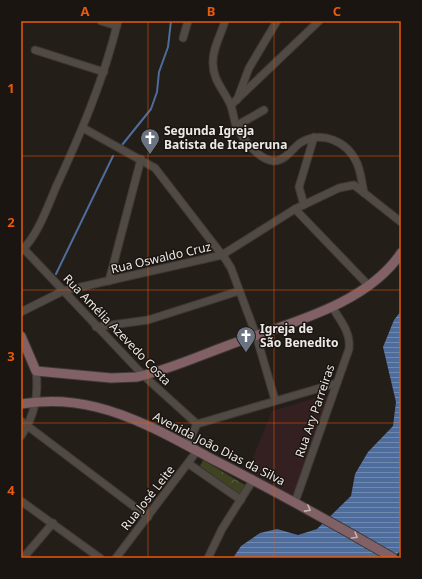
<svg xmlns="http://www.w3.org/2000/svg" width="422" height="579" viewBox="0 0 422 579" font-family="'Noto Sans',sans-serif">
	<defs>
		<pattern id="park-crowns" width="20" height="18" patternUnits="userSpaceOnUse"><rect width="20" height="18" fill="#404322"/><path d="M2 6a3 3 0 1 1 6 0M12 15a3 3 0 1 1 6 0" fill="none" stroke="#5c5e42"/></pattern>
		<pattern id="water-rules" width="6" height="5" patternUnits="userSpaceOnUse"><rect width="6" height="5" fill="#4e6d9d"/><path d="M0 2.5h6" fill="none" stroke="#7089af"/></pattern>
	</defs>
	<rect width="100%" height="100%" fill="#241e19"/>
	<polygon fill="#342021" points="326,395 328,397 294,496 248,470 272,411"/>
	<polygon fill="url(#park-crowns)" points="203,460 245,485 240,494 200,466"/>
	<polygon fill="url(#water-rules)" points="401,311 401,550 393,558 233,558 241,546 260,533 277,529 298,535 317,529 351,496 355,474 368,452 393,426 396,402 383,347 394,320"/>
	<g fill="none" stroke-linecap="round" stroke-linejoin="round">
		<g stroke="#4e6d9d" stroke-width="2">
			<polyline points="122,145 151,109 157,92 159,72 168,47 171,21"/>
			<polyline points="56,274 113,156"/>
		</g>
		<g stroke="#3e3936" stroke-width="9">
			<g id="minor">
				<polyline points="101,21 117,26"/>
				<path d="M225,21C221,35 212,49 213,64C213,81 225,91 231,106C233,112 234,119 236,126C242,138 258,159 273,161C284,162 292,149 300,143C322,130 347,141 357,163C361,173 362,183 364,193"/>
				<polyline points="183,38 188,21"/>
				<polyline points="35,50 104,72"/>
				<polyline points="237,100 249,68 277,21"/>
				<polyline points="231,105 319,21"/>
				<polyline points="236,126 264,110"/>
				<polyline points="83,128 155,168 226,260 231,268 256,335 275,400"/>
				<polyline points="304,205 299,187 314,137"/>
				<polyline points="295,209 369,286"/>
				<polyline points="23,248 144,376 197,424"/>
				<path d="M21,251C37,237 48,206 56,187C81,133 104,79 118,21"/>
				<polyline points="109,281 141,159"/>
				<polyline points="21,312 63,291 222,255 295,209 339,188 354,185 401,222"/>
				<polyline points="96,327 148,320 239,291"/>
				<polyline points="21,421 148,517"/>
				<path d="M21,436C34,417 39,394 36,371"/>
				<polyline points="187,445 197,424 337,383"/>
				<polyline points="189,464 241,500"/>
				<polyline points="21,501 100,558"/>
				<path d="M295,502L349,349C351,332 340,320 332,307"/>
				<polyline points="23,558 53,523"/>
				<polyline points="116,558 197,451"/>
				<polyline points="208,558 222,529 253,480"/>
			</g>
		</g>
		<g stroke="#3e3936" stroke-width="11">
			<g id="secondary">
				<path d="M21,336L36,371L111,378L137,377C168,370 199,356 229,345C285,324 366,306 401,253"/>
				<path d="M21,404C45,400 72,401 96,407C137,417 175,439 212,459C273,490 333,523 393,558"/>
			</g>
		</g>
		<use href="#minor" stroke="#504944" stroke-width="7"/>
		<use href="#secondary" stroke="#826166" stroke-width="9"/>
	</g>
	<defs><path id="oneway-chevron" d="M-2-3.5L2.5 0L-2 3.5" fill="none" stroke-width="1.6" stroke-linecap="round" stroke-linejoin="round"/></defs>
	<g stroke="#c2b2b2">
		<use href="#oneway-chevron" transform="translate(308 509) rotate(28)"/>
		<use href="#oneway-chevron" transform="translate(355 536) rotate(30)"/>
	</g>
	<path fill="none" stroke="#e8590c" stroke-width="1" stroke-opacity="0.55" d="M148,21V558M274,21V558M21,156H401M21,290H401M21,423H401"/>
	<defs>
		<g id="church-pin" transform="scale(1)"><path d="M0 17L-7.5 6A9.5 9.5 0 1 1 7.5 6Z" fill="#6b7280" stroke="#1a1510"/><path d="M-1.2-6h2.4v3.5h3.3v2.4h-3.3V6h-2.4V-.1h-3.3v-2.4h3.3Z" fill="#fff"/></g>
	</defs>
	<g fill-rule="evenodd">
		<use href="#church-pin" x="150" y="138"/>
		<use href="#church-pin" x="246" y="336"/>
	</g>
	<g text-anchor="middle" stroke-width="3" stroke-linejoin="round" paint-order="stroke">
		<g font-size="12" font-weight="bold" fill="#ece8e5" stroke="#1a1510" text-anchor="start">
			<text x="164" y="135">Segunda Igreja<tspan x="164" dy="14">Batista de Itaperuna</tspan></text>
			<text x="260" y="333">Igreja de<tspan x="260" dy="14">São Benedito</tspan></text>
		</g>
		<g font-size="12" fill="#ece8e5" stroke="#1a1510">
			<text transform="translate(161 258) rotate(-13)" y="4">Rua Oswaldo Cruz</text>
			<text transform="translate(117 330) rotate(46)" y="4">Rua Amélia Azevedo Costa</text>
			<text transform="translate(315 411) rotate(-71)" y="4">Rua Ary Parreiras</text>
			<text transform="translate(219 449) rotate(27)" y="4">Avenida João Dias da Silva</text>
			<text transform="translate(148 498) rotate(-52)" y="4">Rua José Leite</text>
		</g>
	</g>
	<rect width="422" height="579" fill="none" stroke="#1a1510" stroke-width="44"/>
	<rect x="22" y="22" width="378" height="535" fill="none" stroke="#e8590c" stroke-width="1.5"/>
	<g font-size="13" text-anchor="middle" font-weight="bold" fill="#e8590c">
		<text x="85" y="16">A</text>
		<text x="211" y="16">B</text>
		<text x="337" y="16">C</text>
		<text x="11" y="93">1</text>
		<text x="11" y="227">2</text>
		<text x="11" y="361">3</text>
		<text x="11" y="495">4</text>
	</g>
</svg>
